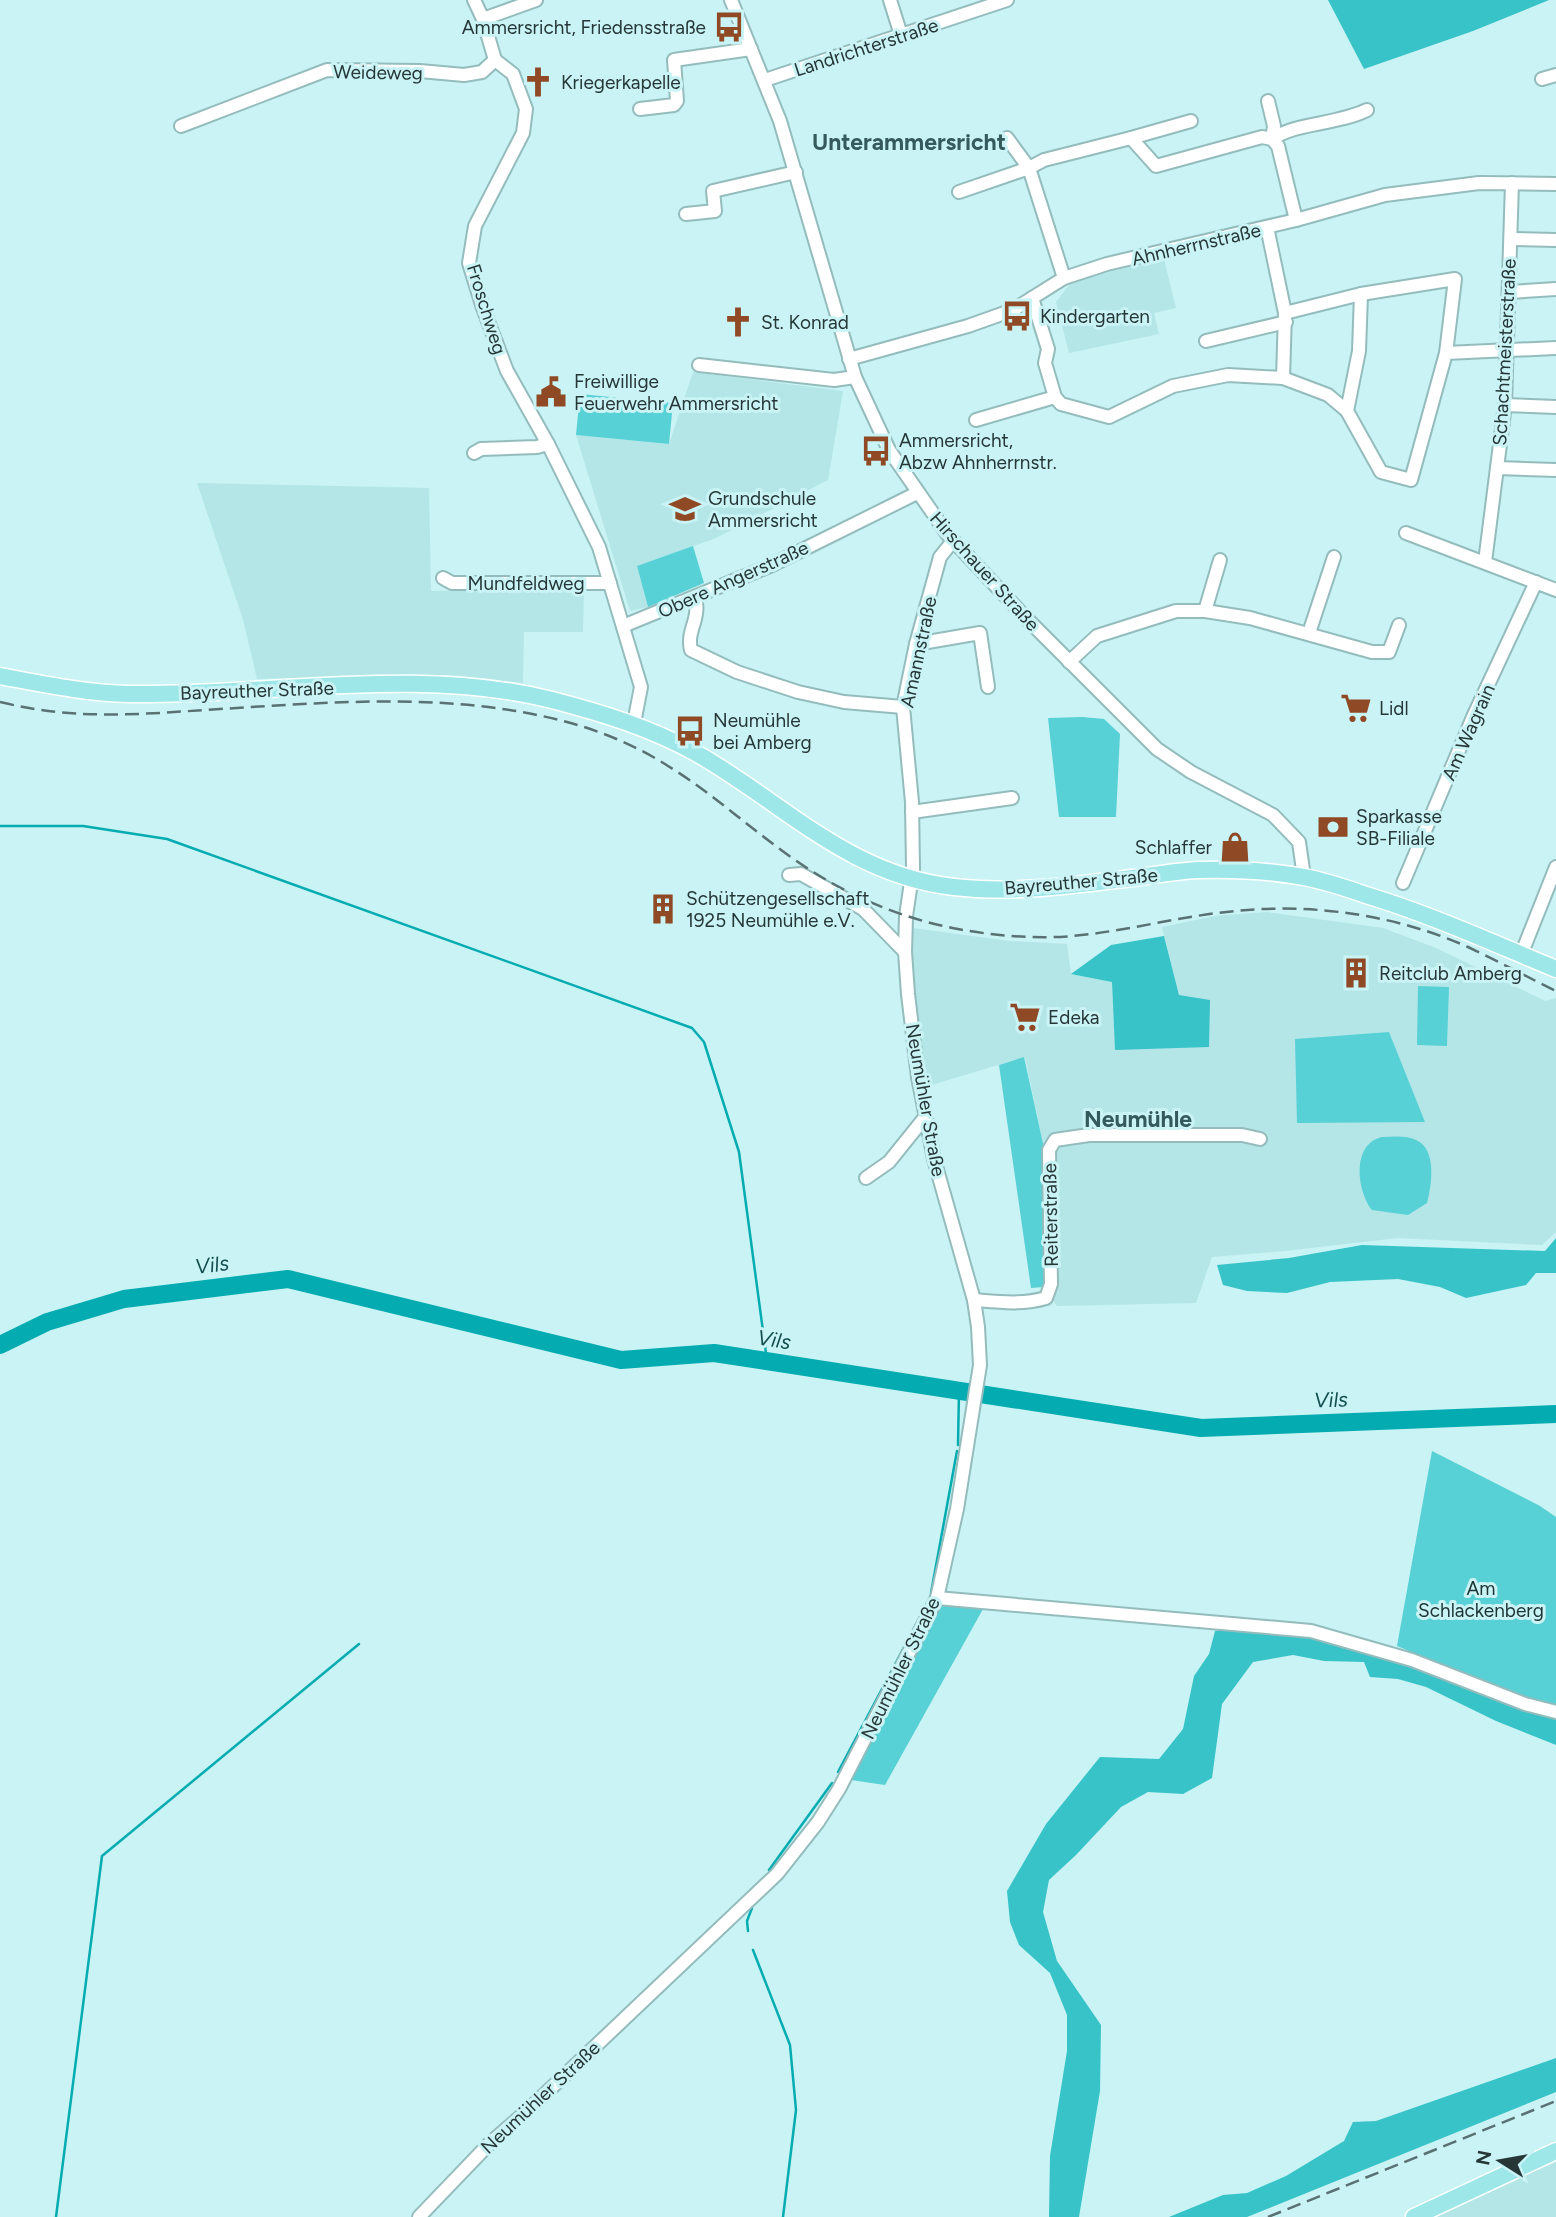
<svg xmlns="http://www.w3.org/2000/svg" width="1556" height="2217" viewBox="0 0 1556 2217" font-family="Figtree,sans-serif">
	<rect width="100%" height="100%" fill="#c9f3f4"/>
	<g fill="#b4e6e8">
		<polygon points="1164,259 1176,308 1154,313 1159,334 1069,353 1056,302 1072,281"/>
		<polygon points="693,372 843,391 828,480 716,538 637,566 648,607 630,611 576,435 669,444"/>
		<polygon points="197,483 429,488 431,591 584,590 583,632 524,632 523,683 450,675 257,679 243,619"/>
		<polygon points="1267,912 1383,928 1436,948 1545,1001 1556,998 1556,1232 1542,1245 1398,1238 1285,1251 1212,1257 1196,1303 1057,1306 1043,1287 1044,1148 1025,1057 925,1087 913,985 913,928 1009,941 1067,944 1071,974 1112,981 1115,1049 1179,995 1162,927 1215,916"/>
		<polygon points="1556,2160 1556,2217 1436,2217"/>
	</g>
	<g fill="#57d1d5">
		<polygon points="580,394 673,403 669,444 576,435"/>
		<polygon points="693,546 704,583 648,607 637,566"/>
		<polygon points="1083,717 1104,719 1120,734 1116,817 1059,817 1048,718"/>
		<polygon points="1418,986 1449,987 1447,1046 1417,1045"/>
		<polygon points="1389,1032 1425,1122 1297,1123 1295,1039"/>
		<polygon points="1024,1057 1044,1148 1043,1287 1031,1288 999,1065"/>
		<path d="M1382,1137C1393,1137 1406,1135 1416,1140C1437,1149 1432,1185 1427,1203L1408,1215L1372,1210C1357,1191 1351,1144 1382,1137Z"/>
		<polygon points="1432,1451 1540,1506 1556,1517 1556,1705 1509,1692 1397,1646"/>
		<polygon points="942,1604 983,1609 885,1785 851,1780"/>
	</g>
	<g fill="#38c3c8">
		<polygon points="1328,0 1549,0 1473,31 1364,69"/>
		<polygon points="1164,936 1179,995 1210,1000 1209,1047 1115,1050 1112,982 1071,974 1111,945"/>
		<polygon points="1556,1238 1556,1273 1536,1273 1526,1285 1466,1298 1440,1287 1398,1279 1330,1282 1287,1293 1247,1291 1223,1285 1217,1265 1289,1258 1362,1245 1545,1251"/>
		<polygon points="1243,1628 1295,1632 1352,1643 1556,1716 1556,1745 1496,1721 1426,1687 1398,1679 1370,1677 1364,1662 1324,1661 1293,1655 1253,1662 1222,1704 1212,1778 1183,1794 1148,1792 1121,1807 1076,1855 1049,1880 1043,1912 1057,1961 1101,2025 1100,2091 1079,2217 1049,2217 1050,2156 1067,2051 1067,2015 1050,1973 1019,1945 1010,1922 1007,1891 1046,1824 1100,1757 1159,1759 1183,1729 1194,1676 1209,1654 1215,1631"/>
		<polygon points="1556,2058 1556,2092 1247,2217 1169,2217 1223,2195 1247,2193 1286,2176 1344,2141 1353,2122 1376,2121"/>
	</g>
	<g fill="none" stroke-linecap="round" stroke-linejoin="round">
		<g stroke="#04acb1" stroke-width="2.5">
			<polyline points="0,826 83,826 167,839 692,1028 704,1042 739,1152 767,1361"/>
			<polyline points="958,1445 959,1391"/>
			<polyline points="931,1593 957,1451"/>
			<polyline points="838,1772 928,1602"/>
			<polyline points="769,1870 832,1783"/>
			<polyline points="748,1931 747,1921 752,1908"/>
			<polyline points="753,1950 790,2045 796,2110 783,2217"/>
			<polyline points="56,2217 102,1856 359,1644"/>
		</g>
		<polyline stroke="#04acb1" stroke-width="18" points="0,1345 47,1322 124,1299 288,1279 621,1360 714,1353 1201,1428 1556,1414"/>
		<g stroke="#94bcbd" stroke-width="16">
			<g id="minor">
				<polyline points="474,0 483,19 495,60"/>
				<polyline points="731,0 780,121 855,377 889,450 948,535 1025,617 1157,749 1191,772 1273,815 1299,842 1304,877"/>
				<polyline points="890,0 901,35"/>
				<polyline points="483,19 536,0"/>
				<polyline points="495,60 513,74 526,109 523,133 475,226 469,263 483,308 507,371 548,444 599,547 641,687 634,723"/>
				<polyline points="1542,79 1556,75"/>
				<polyline points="765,80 1007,0"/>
				<polyline points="1268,101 1274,126 1272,139"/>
				<polyline points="640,109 674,105 677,101 674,60 751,49"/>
				<polyline points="181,126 327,70 420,71 464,75 482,72 495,60"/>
				<polyline points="1007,138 1029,168 1064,278"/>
				<polyline points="1131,138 1191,121"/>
				<path d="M1272,139C1297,122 1336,125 1367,110"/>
				<polyline points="959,192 1029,168 1044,160 1131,138 1156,166 1262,137 1272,139 1278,146 1296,220"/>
				<polyline points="686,214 715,211 713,191 796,172"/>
				<polyline points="1267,227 1285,313 1283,378"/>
				<polyline points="1511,239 1556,240"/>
				<polyline points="1509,292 1556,289"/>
				<polyline points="1032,298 1048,349 1045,363 1055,397 1061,404 1109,417 1173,386 1228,375 1283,378 1328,395 1347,411"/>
				<polyline points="1285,313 1361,294"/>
				<polyline points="1206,341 1286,322"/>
				<polyline points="1446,353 1455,279 1361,294 1359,351 1347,411 1381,472 1411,480 1446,353 1556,348"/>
				<polyline points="849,359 968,326 1013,310 1064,278 1107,264 1296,220 1385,195 1479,183 1556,184"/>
				<polyline points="699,365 834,380 855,377"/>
				<polyline points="1505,405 1556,407"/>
				<polyline points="976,420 1055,397"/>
				<polyline points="474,453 481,449 537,447 548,444"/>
				<polyline points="1497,468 1556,470"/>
				<polyline points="1406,533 1556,590"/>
				<polyline points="1485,562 1505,405 1512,183"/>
				<polyline points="443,578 452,583 610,583"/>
				<path d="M695,597C701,620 686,630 691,650L737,672L798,692L844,702L903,707"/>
				<polyline points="1205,611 1220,560"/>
				<polyline points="623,626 772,565 917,493"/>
				<polyline points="1309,633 1334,557"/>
				<polyline points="916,644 980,633 988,687"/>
				<polyline points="1069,662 1097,636 1176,611 1205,611 1250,618 1372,652 1389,652 1399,625"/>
				<polyline points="912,812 1012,798"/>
				<polyline points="789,875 801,874 863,909 905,952"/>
				<polyline points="1403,883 1473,717 1536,582"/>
				<polyline points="1521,955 1556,867"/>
				<polyline points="866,1178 889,1162 926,1116"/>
				<path d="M974,1300C999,1302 1022,1305 1046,1298L1051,1284L1049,1150L1055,1140L1089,1135H1242L1260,1139"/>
				<polyline points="937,1598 1311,1631 1412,1660 1525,1704 1556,1712"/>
				<polyline points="419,2217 489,2144 527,2111 777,1874 818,1822 839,1789 937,1598 957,1509 980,1365 978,1327 974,1300 934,1159 918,1077 908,994 905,952 906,916 913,869 912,802 903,707 916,644 940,557 953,541"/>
			</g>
		</g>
		<g stroke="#fff" stroke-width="19">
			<g id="major">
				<path d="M0,676C43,684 85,693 129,694C266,696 417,666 552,700C602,713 651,728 696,753C784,803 848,875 954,887C1013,894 1075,885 1133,878C1155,875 1177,871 1198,870C1232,869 1270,871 1304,877C1325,881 1346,888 1366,895C1432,915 1493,943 1556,969"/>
				<polyline points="1414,2217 1556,2151"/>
			</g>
		</g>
		<use href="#minor" stroke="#fff" stroke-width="12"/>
		<use href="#major" stroke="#9de7e9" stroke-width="16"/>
		<g stroke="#597172" stroke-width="2.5" stroke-dasharray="14 7" stroke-linecap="butt">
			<path d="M0,702C78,721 141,714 220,709C334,702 451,692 563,721C599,730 637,746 668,766C717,796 759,837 807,868C853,898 904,919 958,929C995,936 1036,939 1073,936C1127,931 1181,916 1235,911C1314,903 1396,915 1468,947C1498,961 1527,977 1556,991"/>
			<polyline points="1268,2217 1556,2101"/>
		</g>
	</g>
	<defs>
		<g id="bus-bare" transform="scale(2.415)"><path d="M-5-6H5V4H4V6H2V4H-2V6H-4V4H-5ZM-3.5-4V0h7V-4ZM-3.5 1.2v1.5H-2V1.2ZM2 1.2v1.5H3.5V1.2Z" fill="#904925" stroke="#c9f3f4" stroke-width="2.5" paint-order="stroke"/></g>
		<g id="church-bare" transform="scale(2.415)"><path d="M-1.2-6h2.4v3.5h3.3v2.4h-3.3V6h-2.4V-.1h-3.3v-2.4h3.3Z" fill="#904925" stroke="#c9f3f4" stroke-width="2.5" paint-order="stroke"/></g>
		<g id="civic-bare" transform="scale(2.415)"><path d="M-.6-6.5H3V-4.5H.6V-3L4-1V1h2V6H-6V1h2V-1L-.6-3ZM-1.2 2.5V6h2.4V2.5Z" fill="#904925" stroke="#c9f3f4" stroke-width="2.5" paint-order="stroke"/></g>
		<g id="school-bare" transform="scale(2.415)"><path d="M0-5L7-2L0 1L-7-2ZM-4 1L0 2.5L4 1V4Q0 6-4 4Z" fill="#904925" stroke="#c9f3f4" stroke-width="2.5" paint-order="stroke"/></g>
		<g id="supermarket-bare" transform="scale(2.415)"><path d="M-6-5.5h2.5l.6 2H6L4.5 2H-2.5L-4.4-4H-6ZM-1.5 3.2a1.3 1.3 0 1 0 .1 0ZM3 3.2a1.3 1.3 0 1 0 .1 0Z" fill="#904925" stroke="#c9f3f4" stroke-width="2.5" paint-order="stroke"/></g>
		<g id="bank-bare" transform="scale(2.415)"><path d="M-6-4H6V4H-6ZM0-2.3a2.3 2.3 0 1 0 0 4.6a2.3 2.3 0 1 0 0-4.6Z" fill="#904925" stroke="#c9f3f4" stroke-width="2.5" paint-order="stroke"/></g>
		<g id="shop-bare" transform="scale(2.415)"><path d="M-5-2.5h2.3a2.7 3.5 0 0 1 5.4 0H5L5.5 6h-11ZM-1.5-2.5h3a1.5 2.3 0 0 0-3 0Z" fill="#904925" stroke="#c9f3f4" stroke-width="2.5" paint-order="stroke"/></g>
		<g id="building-bare" transform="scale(2.415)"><path d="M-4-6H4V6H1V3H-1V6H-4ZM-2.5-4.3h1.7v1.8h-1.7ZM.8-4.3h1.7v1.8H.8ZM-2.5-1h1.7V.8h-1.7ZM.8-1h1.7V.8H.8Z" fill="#904925" stroke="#c9f3f4" stroke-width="2.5" paint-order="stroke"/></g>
	</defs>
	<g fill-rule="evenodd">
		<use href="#bus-bare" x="729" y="27"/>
		<use href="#church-bare" x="538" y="82"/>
		<use href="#bus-bare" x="1017" y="316"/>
		<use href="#church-bare" x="738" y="322"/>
		<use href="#civic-bare" x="551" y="392"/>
		<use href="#bus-bare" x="876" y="451"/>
		<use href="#school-bare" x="685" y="509"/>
		<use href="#supermarket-bare" x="1356" y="708"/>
		<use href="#bus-bare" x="690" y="731"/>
		<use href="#bank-bare" x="1333" y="827"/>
		<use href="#shop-bare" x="1235" y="847"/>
		<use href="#building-bare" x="663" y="909"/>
		<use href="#building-bare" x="1356" y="973"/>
		<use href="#supermarket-bare" x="1025" y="1017"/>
	</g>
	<g text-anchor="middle" stroke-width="6" stroke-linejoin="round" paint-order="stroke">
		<g font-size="19" fill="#273738" stroke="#c9f3f4" text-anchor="start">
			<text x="706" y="34" text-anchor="end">Ammersricht, Friedensstraße</text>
			<text x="561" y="89">Kriegerkapelle</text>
			<text x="1040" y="323">Kindergarten</text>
			<text x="761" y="329">St. Konrad</text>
			<text x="574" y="388">Freiwillige<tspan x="574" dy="22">Feuerwehr Ammersricht</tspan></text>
			<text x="899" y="447">Ammersricht,<tspan x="899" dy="22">Abzw Ahnherrnstr.</tspan></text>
			<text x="708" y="505">Grundschule<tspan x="708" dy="22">Ammersricht</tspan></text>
			<text x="1379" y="715">Lidl</text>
			<text x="713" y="727">Neumühle<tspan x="713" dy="22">bei Amberg</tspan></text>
			<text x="1356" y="823">Sparkasse<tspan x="1356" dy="22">SB-Filiale</tspan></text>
			<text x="1212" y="854" text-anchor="end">Schlaffer</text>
			<text x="686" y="905">Schützengesellschaft<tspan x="686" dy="22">1925 Neumühle e.V.</tspan></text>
			<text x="1379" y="980">Reitclub Amberg</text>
			<text x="1048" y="1024">Edeka</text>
		</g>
		<g font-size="19" fill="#273738" stroke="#c9f3f4">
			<text transform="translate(866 47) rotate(-18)" y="7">Landrichterstraße</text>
			<text transform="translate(378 72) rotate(1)" y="7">Weideweg</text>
			<text transform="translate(1196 244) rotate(-13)" y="7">Ahnherrnstraße</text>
			<text transform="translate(487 309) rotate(73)" y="7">Froschweg</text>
			<text transform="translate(1504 352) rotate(-87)" y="7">Schachtmeisterstraße</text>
			<text transform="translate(985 571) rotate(48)" y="7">Hirschauer Straße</text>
			<text transform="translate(733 579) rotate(-24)" y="7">Obere Angerstraße</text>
			<text x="526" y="590">Mundfeldweg</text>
			<text transform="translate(918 652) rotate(-78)" y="7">Amannstraße</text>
			<text transform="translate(257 690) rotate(-2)" y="7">Bayreuther Straße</text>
			<text transform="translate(1468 732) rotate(-66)" y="7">Am Wagrain</text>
			<text transform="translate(1081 881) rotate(-5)" y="7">Bayreuther Straße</text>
			<text transform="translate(926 1100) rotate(80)" y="7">Neumühler Straße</text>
			<text transform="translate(1050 1215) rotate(-91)" y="7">Reiterstraße</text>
			<text transform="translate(900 1668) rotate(-64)" y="7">Neumühler Straße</text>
			<text transform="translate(540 2097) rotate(-43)" y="7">Neumühler Straße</text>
		</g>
		<g font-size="19" fill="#1d3435" stroke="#c9f3f4">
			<text x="1481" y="1595">Am<tspan x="1481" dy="22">Schlackenberg</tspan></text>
		</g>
		<g font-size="21" font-style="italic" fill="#134e50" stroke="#c9f3f4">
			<text transform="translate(212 1265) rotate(-7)" y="7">Vils</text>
			<text transform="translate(774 1340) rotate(9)" y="7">Vils</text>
			<text transform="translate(1331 1400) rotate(-2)" y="7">Vils</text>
		</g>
		<g font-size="23" font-weight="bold" fill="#355a5c" stroke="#c9f3f4">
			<text x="909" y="150">Unterammersricht</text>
			<text x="1138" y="1127">Neumühle</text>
		</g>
	</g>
	<g transform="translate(1500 2161) rotate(281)" stroke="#c9f3f4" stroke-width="5" paint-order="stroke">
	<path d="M0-5L12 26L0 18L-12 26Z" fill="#273738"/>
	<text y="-10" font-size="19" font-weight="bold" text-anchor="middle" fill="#273738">N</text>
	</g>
</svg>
